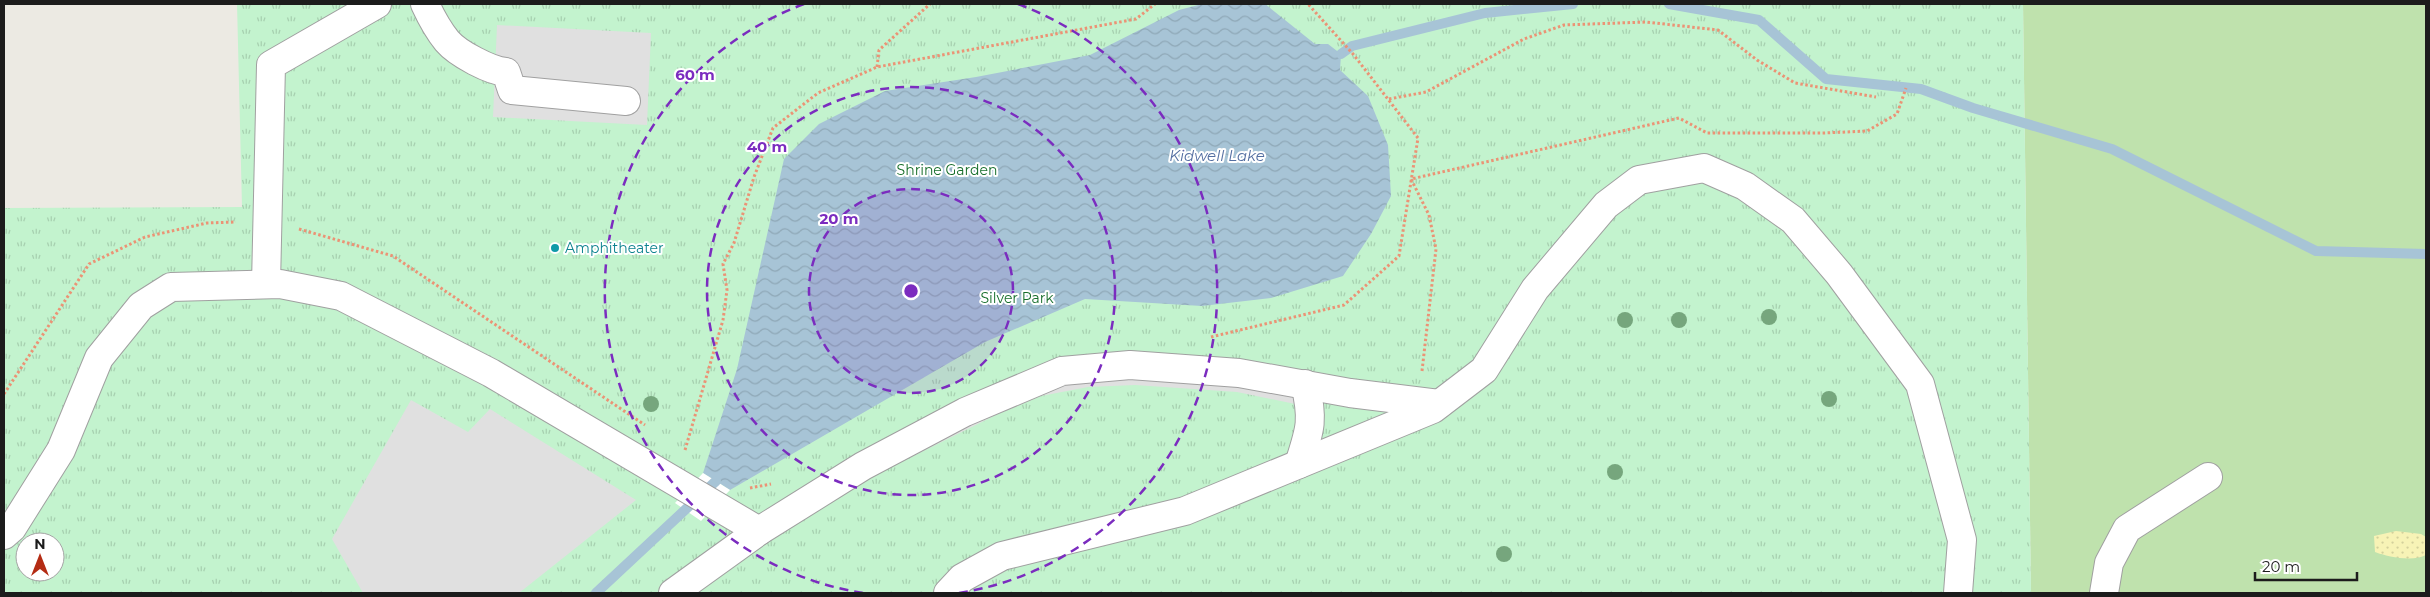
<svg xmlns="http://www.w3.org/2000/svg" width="2430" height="597" viewBox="0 0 2430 597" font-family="Montserrat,sans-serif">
	<defs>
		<pattern id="sand-dots" width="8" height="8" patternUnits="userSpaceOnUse" patternTransform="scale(1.25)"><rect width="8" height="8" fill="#f7f3b6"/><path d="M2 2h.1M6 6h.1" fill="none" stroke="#d3d09c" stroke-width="1.8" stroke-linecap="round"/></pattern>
		<pattern id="park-tufts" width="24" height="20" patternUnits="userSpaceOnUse" patternTransform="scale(1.25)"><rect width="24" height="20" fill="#c3f3ce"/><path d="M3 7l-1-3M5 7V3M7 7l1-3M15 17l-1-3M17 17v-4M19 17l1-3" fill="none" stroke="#a7d0b0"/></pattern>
		<pattern id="water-waves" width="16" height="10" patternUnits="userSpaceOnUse" patternTransform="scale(1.25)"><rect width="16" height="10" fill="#a7c4d6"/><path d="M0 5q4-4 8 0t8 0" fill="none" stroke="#8fa8b7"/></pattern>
	</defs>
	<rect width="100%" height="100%" fill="#eceae3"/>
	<polygon fill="#bfe2ad" points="2023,4 2426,4 2426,593 2031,593"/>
	<path fill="url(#sand-dots)" d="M2396,531L2421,534L2426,537V555C2413,562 2388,557 2375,552L2374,536Z"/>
	<path fill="url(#park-tufts)" fill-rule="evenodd" d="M237,4H2023L2031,593H4V208L242,207ZM25,542H55V572H25Z"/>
	<g fill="#e0e0e0">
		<polygon points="497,25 651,33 647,125 493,117"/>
		<polygon points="1062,371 1305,384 1300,405 1237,392 1135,385 1088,387 1041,396 998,414 863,481 832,502 818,494"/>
		<polygon points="411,400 468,432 490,409 636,500 519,593 363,593 332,539"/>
	</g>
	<polygon fill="url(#water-waves)" points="1202,4 1265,4 1315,44 1328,44 1341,54 1340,70 1368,96 1388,145 1391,196 1371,234 1343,276 1271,298 1202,306 1085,299 985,342 730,490 703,473 737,369 784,159 819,124 885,91 976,77 1090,55 1179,10"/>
	<polygon fill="#fff" points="703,473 730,490 701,521 675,503"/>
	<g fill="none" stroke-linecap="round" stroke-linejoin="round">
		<g stroke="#a7c4d6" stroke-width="10">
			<polyline points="1669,4 1759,20 1826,79 1921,89 1973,108 2112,149 2316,251 2426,254"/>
			<polyline points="1341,54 1352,46 1485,13 1573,4"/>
			<polyline points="596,593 716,481"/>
		</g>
		<g stroke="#a0a0a0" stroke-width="30">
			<g id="minor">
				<path d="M425,4C431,17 438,30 447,41C458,54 491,71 506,72L512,90L626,101"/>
				<polyline points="266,284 271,65 377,4"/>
				<path d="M1299,464C1310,430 1314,420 1305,384"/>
				<polyline points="4,535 12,528 61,450 99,358 141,306 171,287 280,284 341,296 491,373 759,531 863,466 965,412 1062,371 1130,365 1239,373 1350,393 1439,404"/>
				<polyline points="673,593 759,531"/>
				<polyline points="948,593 962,578 1002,556 1185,511 1433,409 1484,370 1535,289 1606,205 1639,180 1704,168 1745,186 1793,220 1839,274 1920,384 1962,540 1958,593"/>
				<polyline points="2104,593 2109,563 2127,529 2208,477"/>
			</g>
		</g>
		<g stroke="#eb9375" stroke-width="3" stroke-dasharray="2.5 2.5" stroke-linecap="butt">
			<polyline points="877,67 879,50 930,4"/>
			<polyline points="1389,99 1426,92 1524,39 1564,25 1646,22 1718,30 1757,60 1795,83 1876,97"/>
			<polyline points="299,229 393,256 645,425"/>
			<polyline points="1211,337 1344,305 1399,256 1418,138 1353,54 1308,4"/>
			<polyline points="1422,371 1436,249 1429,215 1411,179 1679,118 1707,133 1824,133 1867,131 1897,114 1906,88"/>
			<polyline points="4,394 89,264 145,237 207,223 236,222"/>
			<polyline points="685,450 723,320 727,290 723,264 734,243 754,177 773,128 818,93 877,67 1136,19 1155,4"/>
			<polyline points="750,488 771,484"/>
		</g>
		<use href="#minor" stroke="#fff" stroke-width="28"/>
	</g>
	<g fill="#76a67d">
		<circle cx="1769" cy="317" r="8"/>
		<circle cx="1625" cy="320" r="8"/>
		<circle cx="1679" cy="320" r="8"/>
		<circle cx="1829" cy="399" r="8"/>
		<circle cx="651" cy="404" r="8"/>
		<circle cx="1615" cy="472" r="8"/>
		<circle cx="1504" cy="554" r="8"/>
	</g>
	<circle cx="911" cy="291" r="102" fill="#7b2cbf" fill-opacity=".12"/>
	<g fill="none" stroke="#7b2cbf" stroke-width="2.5" stroke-dasharray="9 6">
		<circle cx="911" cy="291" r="102"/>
		<circle cx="911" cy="291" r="204"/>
		<path d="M863 593A306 306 0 0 1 804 4M1018 4A306 306 0 0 1 959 593"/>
	</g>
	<circle fill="#0f9aa8" stroke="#fff" stroke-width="2" cx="555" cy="248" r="5"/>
	<g text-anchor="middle" stroke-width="4" stroke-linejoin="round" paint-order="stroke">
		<g font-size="14" fill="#166e2a" stroke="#fff">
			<text x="947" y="175">Shrine Garden</text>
			<text x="1017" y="303">Silver Park</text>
		</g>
		<g font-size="14" fill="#0d838f" stroke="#fff" text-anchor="start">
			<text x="565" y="253">Amphitheater</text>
		</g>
		<g font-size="15" font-style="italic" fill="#536ea1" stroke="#fff">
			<text x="1217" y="161">Kidwell Lake</text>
		</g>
	</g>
	<circle cx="911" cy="291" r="8" fill="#7b2cbf" stroke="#fff" stroke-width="2.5"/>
	<g font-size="15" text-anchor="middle" font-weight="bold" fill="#7b2cbf" stroke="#fff" stroke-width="4" stroke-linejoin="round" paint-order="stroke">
		<text x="695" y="80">60 m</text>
		<text x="767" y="152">40 m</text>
		<text x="839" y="224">20 m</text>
	</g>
	<rect width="2430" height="597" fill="none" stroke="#1c1c1c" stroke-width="10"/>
	<g transform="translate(40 557)"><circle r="24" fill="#ffffff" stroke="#a4a4a4"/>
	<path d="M0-4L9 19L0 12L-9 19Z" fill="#b42c14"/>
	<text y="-8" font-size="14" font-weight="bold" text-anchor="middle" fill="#1c1c1c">N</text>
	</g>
	<path d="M2255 572v8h102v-8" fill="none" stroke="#1c1c1c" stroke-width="2.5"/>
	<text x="2262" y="572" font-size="15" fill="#1c1c1c" stroke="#ffffff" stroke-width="4" paint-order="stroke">20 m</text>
</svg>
